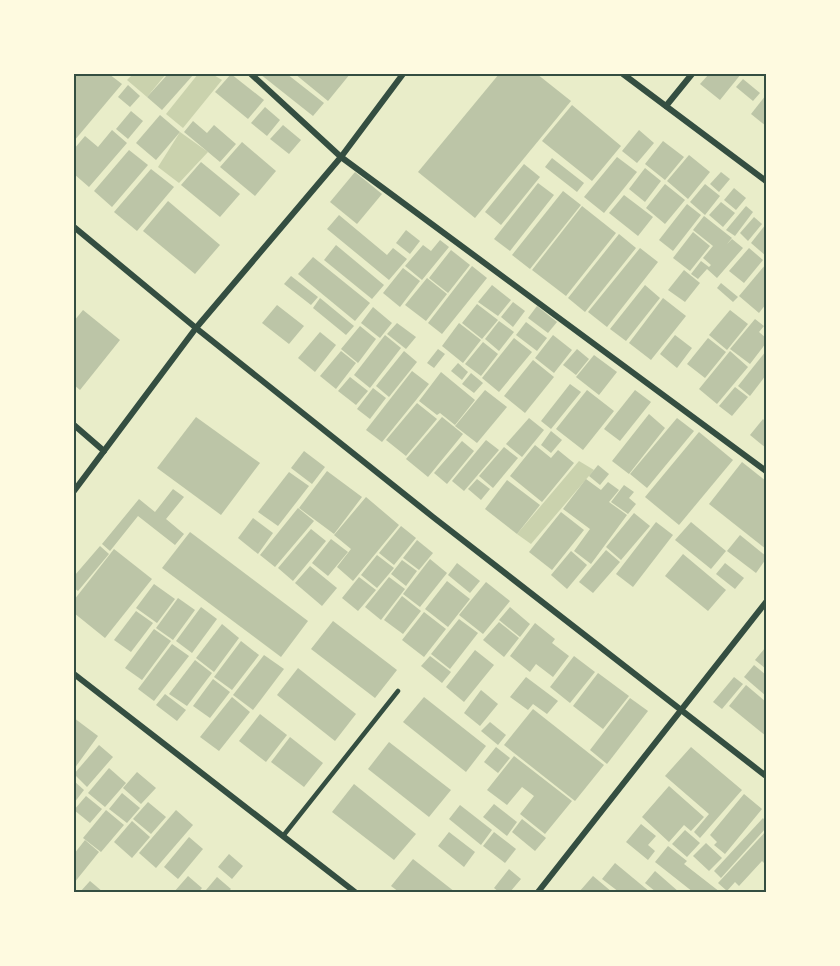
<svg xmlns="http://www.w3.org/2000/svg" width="840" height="966" viewBox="0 0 840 966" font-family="'Varela Round',sans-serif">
	<rect width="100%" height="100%" fill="#e9edc9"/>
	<g fill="#cad2ad">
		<polygon points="133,74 166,74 147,97 127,80"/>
		<polygon points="198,74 212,74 222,80 183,128 166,114"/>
		<polygon points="180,132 208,152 179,183 158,167"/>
		<polygon points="579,461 594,470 531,544 517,534"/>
	</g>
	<g fill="#bcc5a7">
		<polygon points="75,74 109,74 122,84 74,141 74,76"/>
		<polygon points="168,74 194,74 162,110 147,97"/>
		<polygon points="231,74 264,100 248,119 215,92"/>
		<polygon points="260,74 287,74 324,103 313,116"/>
		<polygon points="295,74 350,74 328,101"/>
		<polygon points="499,74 537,74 571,101 475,218 418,172"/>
		<polygon points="709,74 741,74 720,100 700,84"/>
		<polygon points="743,79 760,93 753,101 736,87"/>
		<polygon points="128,85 140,96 130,107 118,97"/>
		<polygon points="766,95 766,126 751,114"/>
		<polygon points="572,105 621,146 592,181 542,141"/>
		<polygon points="265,107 280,120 267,136 251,123"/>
		<polygon points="131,111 143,121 128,139 116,129"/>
		<polygon points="160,115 180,132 156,160 136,143"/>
		<polygon points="193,121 207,133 214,125 236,144 220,162 184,132"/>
		<polygon points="283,125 301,140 289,154 270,139"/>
		<polygon points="112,130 127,143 89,187 74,174 74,149 85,136 98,147"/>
		<polygon points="639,130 654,143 637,163 622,151"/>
		<polygon points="663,141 684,157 665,180 645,164"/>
		<polygon points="242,142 276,171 255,196 220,167"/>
		<polygon points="129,150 148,165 112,207 94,191"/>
		<polygon points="689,155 710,172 688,199 667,181"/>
		<polygon points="617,157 637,172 604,213 584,197"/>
		<polygon points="552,158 584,183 577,192 545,167"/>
		<polygon points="201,162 240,194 220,217 181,185"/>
		<polygon points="524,164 540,177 501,225 485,212"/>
		<polygon points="645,168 661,181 645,202 629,189"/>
		<polygon points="151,169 174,187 137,231 114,212"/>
		<polygon points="355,172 382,194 357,224 330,202"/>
		<polygon points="721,172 730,179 719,192 710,184"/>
		<polygon points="538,183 554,195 510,251 494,239"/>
		<polygon points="665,184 685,200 665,224 646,208"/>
		<polygon points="705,184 720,196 705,215 690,202"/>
		<polygon points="734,188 746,198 736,210 724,200"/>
		<polygon points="563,191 581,205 530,269 512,255"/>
		<polygon points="624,195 653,217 638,236 609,213"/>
		<polygon points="168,201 220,245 195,274 143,231"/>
		<polygon points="721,202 735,213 723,227 709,215"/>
		<polygon points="687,204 701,215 673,251 659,240"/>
		<polygon points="582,206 616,233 566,296 532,270"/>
		<polygon points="746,206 753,212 735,236 726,230"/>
		<polygon points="339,215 387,255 393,248 407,259 389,280 327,229"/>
		<polygon points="704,216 732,238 727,244 732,239 743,248 717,278 707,269 698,279 691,274 701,261 709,267 711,265 703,258 713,246 693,230"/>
		<polygon points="754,217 762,224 748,241 740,233"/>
		<polygon points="766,224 766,256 751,243"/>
		<polygon points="406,230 420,241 410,254 396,243"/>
		<polygon points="693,232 710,246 690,271 673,258"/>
		<polygon points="619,234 636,248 585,312 568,298"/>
		<polygon points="440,240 449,247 422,280 405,266 423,245 431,251"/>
		<polygon points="336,245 384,285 372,299 324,260"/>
		<polygon points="640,248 658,262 607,327 588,312"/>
		<polygon points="749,248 763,260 744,283 729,271"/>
		<polygon points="451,250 470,265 448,293 429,278"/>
		<polygon points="313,257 370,303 355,321 298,274"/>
		<polygon points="766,264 766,304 759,313 739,296"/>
		<polygon points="472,266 487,278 442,334 428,323"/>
		<polygon points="403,268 420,281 400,307 383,293"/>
		<polygon points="684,270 700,283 685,302 668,290"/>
		<polygon points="291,276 318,297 311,305 284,284"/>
		<polygon points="427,278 447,294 426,321 405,305"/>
		<polygon points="721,283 738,297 733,302 717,288"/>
		<polygon points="492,285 511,300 498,316 478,302"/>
		<polygon points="645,285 660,298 626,341 610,329"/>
		<polygon points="320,298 354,326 346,335 313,308"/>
		<polygon points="663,298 686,316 651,360 629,343"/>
		<polygon points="513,302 525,311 513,327 501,317"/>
		<polygon points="477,304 498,320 482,339 462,323"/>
		<polygon points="277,305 304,326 289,344 262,323"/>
		<polygon points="537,306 557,322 548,333 528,318"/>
		<polygon points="373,307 392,323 380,338 361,323"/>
		<polygon points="83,310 120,340 80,390 74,385 74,321"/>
		<polygon points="730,310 748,324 727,350 709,335"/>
		<polygon points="755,319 764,326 759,332 766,338 766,343 750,364 730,349"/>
		<polygon points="499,321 514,332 499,351 485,339"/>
		<polygon points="526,322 547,338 537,351 516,335"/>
		<polygon points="397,323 416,337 406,349 387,334"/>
		<polygon points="459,323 481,340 463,363 442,346"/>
		<polygon points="360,326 376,339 358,363 341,349"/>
		<polygon points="320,332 336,345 315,372 298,358"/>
		<polygon points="385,335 401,348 370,388 354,375"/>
		<polygon points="553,335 572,350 554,373 535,358"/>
		<polygon points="675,335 692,348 677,368 660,354"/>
		<polygon points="514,338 532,352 499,392 482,378"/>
		<polygon points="708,338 726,352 705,378 687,364"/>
		<polygon points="483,342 498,354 481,376 465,364"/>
		<polygon points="438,349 445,354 434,368 427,363"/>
		<polygon points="577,349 589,359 576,375 563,365"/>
		<polygon points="341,351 356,363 336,389 320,376"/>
		<polygon points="404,351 417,362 389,397 376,386"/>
		<polygon points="730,351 748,367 717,404 699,389"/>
		<polygon points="766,351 766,375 750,396 738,386"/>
		<polygon points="594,355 617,372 599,395 576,377"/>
		<polygon points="533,360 554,377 525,413 504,396"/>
		<polygon points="458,363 468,372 462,380 451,371"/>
		<polygon points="412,371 429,384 382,442 366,430"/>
		<polygon points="441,372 475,400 455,425 440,413 437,415 419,401"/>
		<polygon points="471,373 483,383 474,393 462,384"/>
		<polygon points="350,377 368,391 356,405 338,391"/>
		<polygon points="570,384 581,392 551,429 541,421"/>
		<polygon points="735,387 748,397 732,416 719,406"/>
		<polygon points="373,388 386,398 370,419 357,409"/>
		<polygon points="485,390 507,407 477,443 455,426"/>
		<polygon points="587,390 614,411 583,450 556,429"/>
		<polygon points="635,390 651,402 620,441 604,429"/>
		<polygon points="417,403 437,419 406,456 386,440"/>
		<polygon points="649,414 665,428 629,474 612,461"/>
		<polygon points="196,417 260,463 221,515 157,468"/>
		<polygon points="442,417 463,434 428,477 406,459"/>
		<polygon points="529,418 544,430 522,457 506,444"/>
		<polygon points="677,418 694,431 647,488 630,474"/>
		<polygon points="763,419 766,422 766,448 750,435"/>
		<polygon points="551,431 562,440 551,453 541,445"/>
		<polygon points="699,432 733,460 679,525 645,497"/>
		<polygon points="486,440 499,450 464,491 452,481"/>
		<polygon points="462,441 474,451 447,484 434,473"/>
		<polygon points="535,445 551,458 558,450 574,463 542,502 510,476"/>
		<polygon points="504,447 518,458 493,488 479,476"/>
		<polygon points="304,451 325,467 312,484 291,468"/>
		<polygon points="742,462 766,481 766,549 709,504"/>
		<polygon points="598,465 609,474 600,485 589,476"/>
		<polygon points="327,471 362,497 334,534 299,508"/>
		<polygon points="289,472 309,486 278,526 258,512"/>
		<polygon points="477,479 490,489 481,500 468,489"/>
		<polygon points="586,479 601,490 608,482 619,490 609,502 627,515 591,564 574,551 590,529 563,509"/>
		<polygon points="507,480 540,505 517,534 485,509"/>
		<polygon points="624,485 634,492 629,498 636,504 628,514 611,502"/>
		<polygon points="173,489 184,497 166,519 184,534 175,545 138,516 110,551 102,544 139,499 155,512"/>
		<polygon points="366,497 399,525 353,581 337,567 351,549 334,535"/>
		<polygon points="298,508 314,521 275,567 260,555"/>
		<polygon points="561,512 584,530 552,570 529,552"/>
		<polygon points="634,513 650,526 621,560 606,547"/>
		<polygon points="253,518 273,533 258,554 238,538"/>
		<polygon points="656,522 673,535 633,587 616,574"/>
		<polygon points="691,522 726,551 711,569 675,540"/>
		<polygon points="401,526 416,538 394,565 379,553"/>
		<polygon points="311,529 326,541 293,581 278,568"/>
		<polygon points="190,532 308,621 281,657 162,568"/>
		<polygon points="740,535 766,556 766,559 756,573 727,551"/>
		<polygon points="331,539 348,552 328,576 312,563"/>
		<polygon points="417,540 433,553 419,570 403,558"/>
		<polygon points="100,546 109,554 78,591 74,588 74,574 75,575"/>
		<polygon points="114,549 152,579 105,638 74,613 74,600"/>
		<polygon points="606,550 620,562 593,593 579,582"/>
		<polygon points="571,551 587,565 567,589 551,575"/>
		<polygon points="683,554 726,590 708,611 665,576"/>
		<polygon points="377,555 394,568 377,588 361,575"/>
		<polygon points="430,559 447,573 420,607 403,594"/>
		<polygon points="402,560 417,571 406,586 391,574"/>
		<polygon points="457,563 480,581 470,593 448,575"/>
		<polygon points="725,563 744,578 735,589 716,574"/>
		<polygon points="310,566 337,588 322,606 295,583"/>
		<polygon points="359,577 376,590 358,611 342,598"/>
		<polygon points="389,577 405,589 381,620 365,607"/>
		<polygon points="447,581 470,599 448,627 425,609"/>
		<polygon points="486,582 510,601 483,634 459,615"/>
		<polygon points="154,584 175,599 157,623 136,608"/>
		<polygon points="402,596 421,611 403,634 384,620"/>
		<polygon points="178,598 195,610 173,640 156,628"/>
		<polygon points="201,607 217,619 192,653 176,641"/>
		<polygon points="510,607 530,624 520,637 499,620"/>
		<polygon points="136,611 153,623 131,652 114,640"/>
		<polygon points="424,612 446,629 424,657 402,640"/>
		<polygon points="459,619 478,633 450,669 431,654"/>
		<polygon points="333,621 397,670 375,698 311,649"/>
		<polygon points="499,622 519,638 504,657 483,640"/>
		<polygon points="535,623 555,639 552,643 569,656 553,677 536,664 530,672 510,656"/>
		<polygon points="222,624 239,638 214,672 196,658"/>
		<polygon points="154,629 171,641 142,680 125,668"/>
		<polygon points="241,641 259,655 232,690 214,677"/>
		<polygon points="172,644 189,656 154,701 138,689"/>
		<polygon points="765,648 766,649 766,669 755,660"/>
		<polygon points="475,650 494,665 464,702 446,687"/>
		<polygon points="264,655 284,669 253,710 233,695"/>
		<polygon points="430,656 451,672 442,683 421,666"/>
		<polygon points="574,656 595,672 570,703 550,687"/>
		<polygon points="195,660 212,673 187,706 169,694"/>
		<polygon points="754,665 766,675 766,696 744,677"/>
		<polygon points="298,668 356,714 335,741 277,695"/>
		<polygon points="598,673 629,696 603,729 573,706"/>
		<polygon points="526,677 558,701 547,714 533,704 528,710 510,697"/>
		<polygon points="734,677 743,684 722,709 713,702"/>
		<polygon points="213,679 230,692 210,718 193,706"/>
		<polygon points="746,685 766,702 766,736 729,706"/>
		<polygon points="481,690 498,704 480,726 464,713"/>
		<polygon points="165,694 186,710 177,721 156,705"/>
		<polygon points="232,697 250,712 219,751 200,737"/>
		<polygon points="424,697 486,746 466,772 403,722"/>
		<polygon points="630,698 648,711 607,764 590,750"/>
		<polygon points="533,709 604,765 575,801 504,745"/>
		<polygon points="260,714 287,735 266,762 239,741"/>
		<polygon points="74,718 98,736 74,769"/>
		<polygon points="490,722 506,735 498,745 481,731"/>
		<polygon points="290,737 323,763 304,787 271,762"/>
		<polygon points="389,742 451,790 429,817 368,769"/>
		<polygon points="99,745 113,757 87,787 74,774"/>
		<polygon points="496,747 510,758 498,773 484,762"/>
		<polygon points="691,747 742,790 700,838 694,832 709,814 665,776"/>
		<polygon points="514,756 572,801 545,834 520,814 534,796 522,787 507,805 487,790"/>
		<polygon points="109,768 126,783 105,807 88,793"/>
		<polygon points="137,772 156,788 141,804 123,788"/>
		<polygon points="74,781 84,790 74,803"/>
		<polygon points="354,784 416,834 394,860 332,812"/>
		<polygon points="669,786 704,817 691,831 684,825 669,842 642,817"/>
		<polygon points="122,793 140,808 127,823 109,809"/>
		<polygon points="744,794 762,809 725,854 714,845 717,842 710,835"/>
		<polygon points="86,796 102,809 90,823 74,810"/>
		<polygon points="148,802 166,817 151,834 133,819"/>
		<polygon points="494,804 517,822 507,836 483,817"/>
		<polygon points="460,805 492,830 481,845 449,819"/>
		<polygon points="106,810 124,825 101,852 83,838"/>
		<polygon points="176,810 193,825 156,868 139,853"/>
		<polygon points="763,818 766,822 766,828 721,878 714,871"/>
		<polygon points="522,819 546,838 535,851 512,832"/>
		<polygon points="132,821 150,837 132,858 114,842"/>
		<polygon points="641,824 656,836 648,845 655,851 648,860 626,842"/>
		<polygon points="685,830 700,843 687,857 672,844"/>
		<polygon points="766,831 766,865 762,861 739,886 735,882 727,891 718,883"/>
		<polygon points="449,832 475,852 464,867 438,846"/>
		<polygon points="494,832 516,849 505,863 483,846"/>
		<polygon points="189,837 203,849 178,879 164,867"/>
		<polygon points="85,840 99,852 74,883 74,854"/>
		<polygon points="706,843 722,858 709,871 693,856"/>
		<polygon points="668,846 687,861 684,864 720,892 693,892 655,862"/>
		<polygon points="229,854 243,866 232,879 218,867"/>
		<polygon points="413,859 455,892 399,892 391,886"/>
		<polygon points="615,863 650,892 619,892 602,879"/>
		<polygon points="509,869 521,879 510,892 499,892 494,888"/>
		<polygon points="655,871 679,892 656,892 645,883"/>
		<polygon points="188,876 202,888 199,892 174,892"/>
		<polygon points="593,876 612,892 579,892"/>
		<polygon points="217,877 231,889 228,892 209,892 206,890"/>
		<polygon points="90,881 103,892 80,892"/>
	</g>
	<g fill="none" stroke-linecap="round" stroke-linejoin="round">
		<polyline stroke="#344e41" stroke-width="4.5" points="283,836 398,691"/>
		<g stroke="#344e41" stroke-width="6">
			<polyline points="251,74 341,157 766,471"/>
			<polyline points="623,74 766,181"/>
			<polyline points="666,106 692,74"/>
			<polyline points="74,227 196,328 433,517 766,776"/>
			<polyline points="74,425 104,451"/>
			<polyline points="74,491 196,328 341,157 403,74"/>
			<polyline points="74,674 355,892"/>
			<polyline points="538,892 766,602"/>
		</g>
	</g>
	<rect width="840" height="966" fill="none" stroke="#fefae0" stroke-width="150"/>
	<rect x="75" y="75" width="690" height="816" fill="none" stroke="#344e41" stroke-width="2"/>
</svg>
